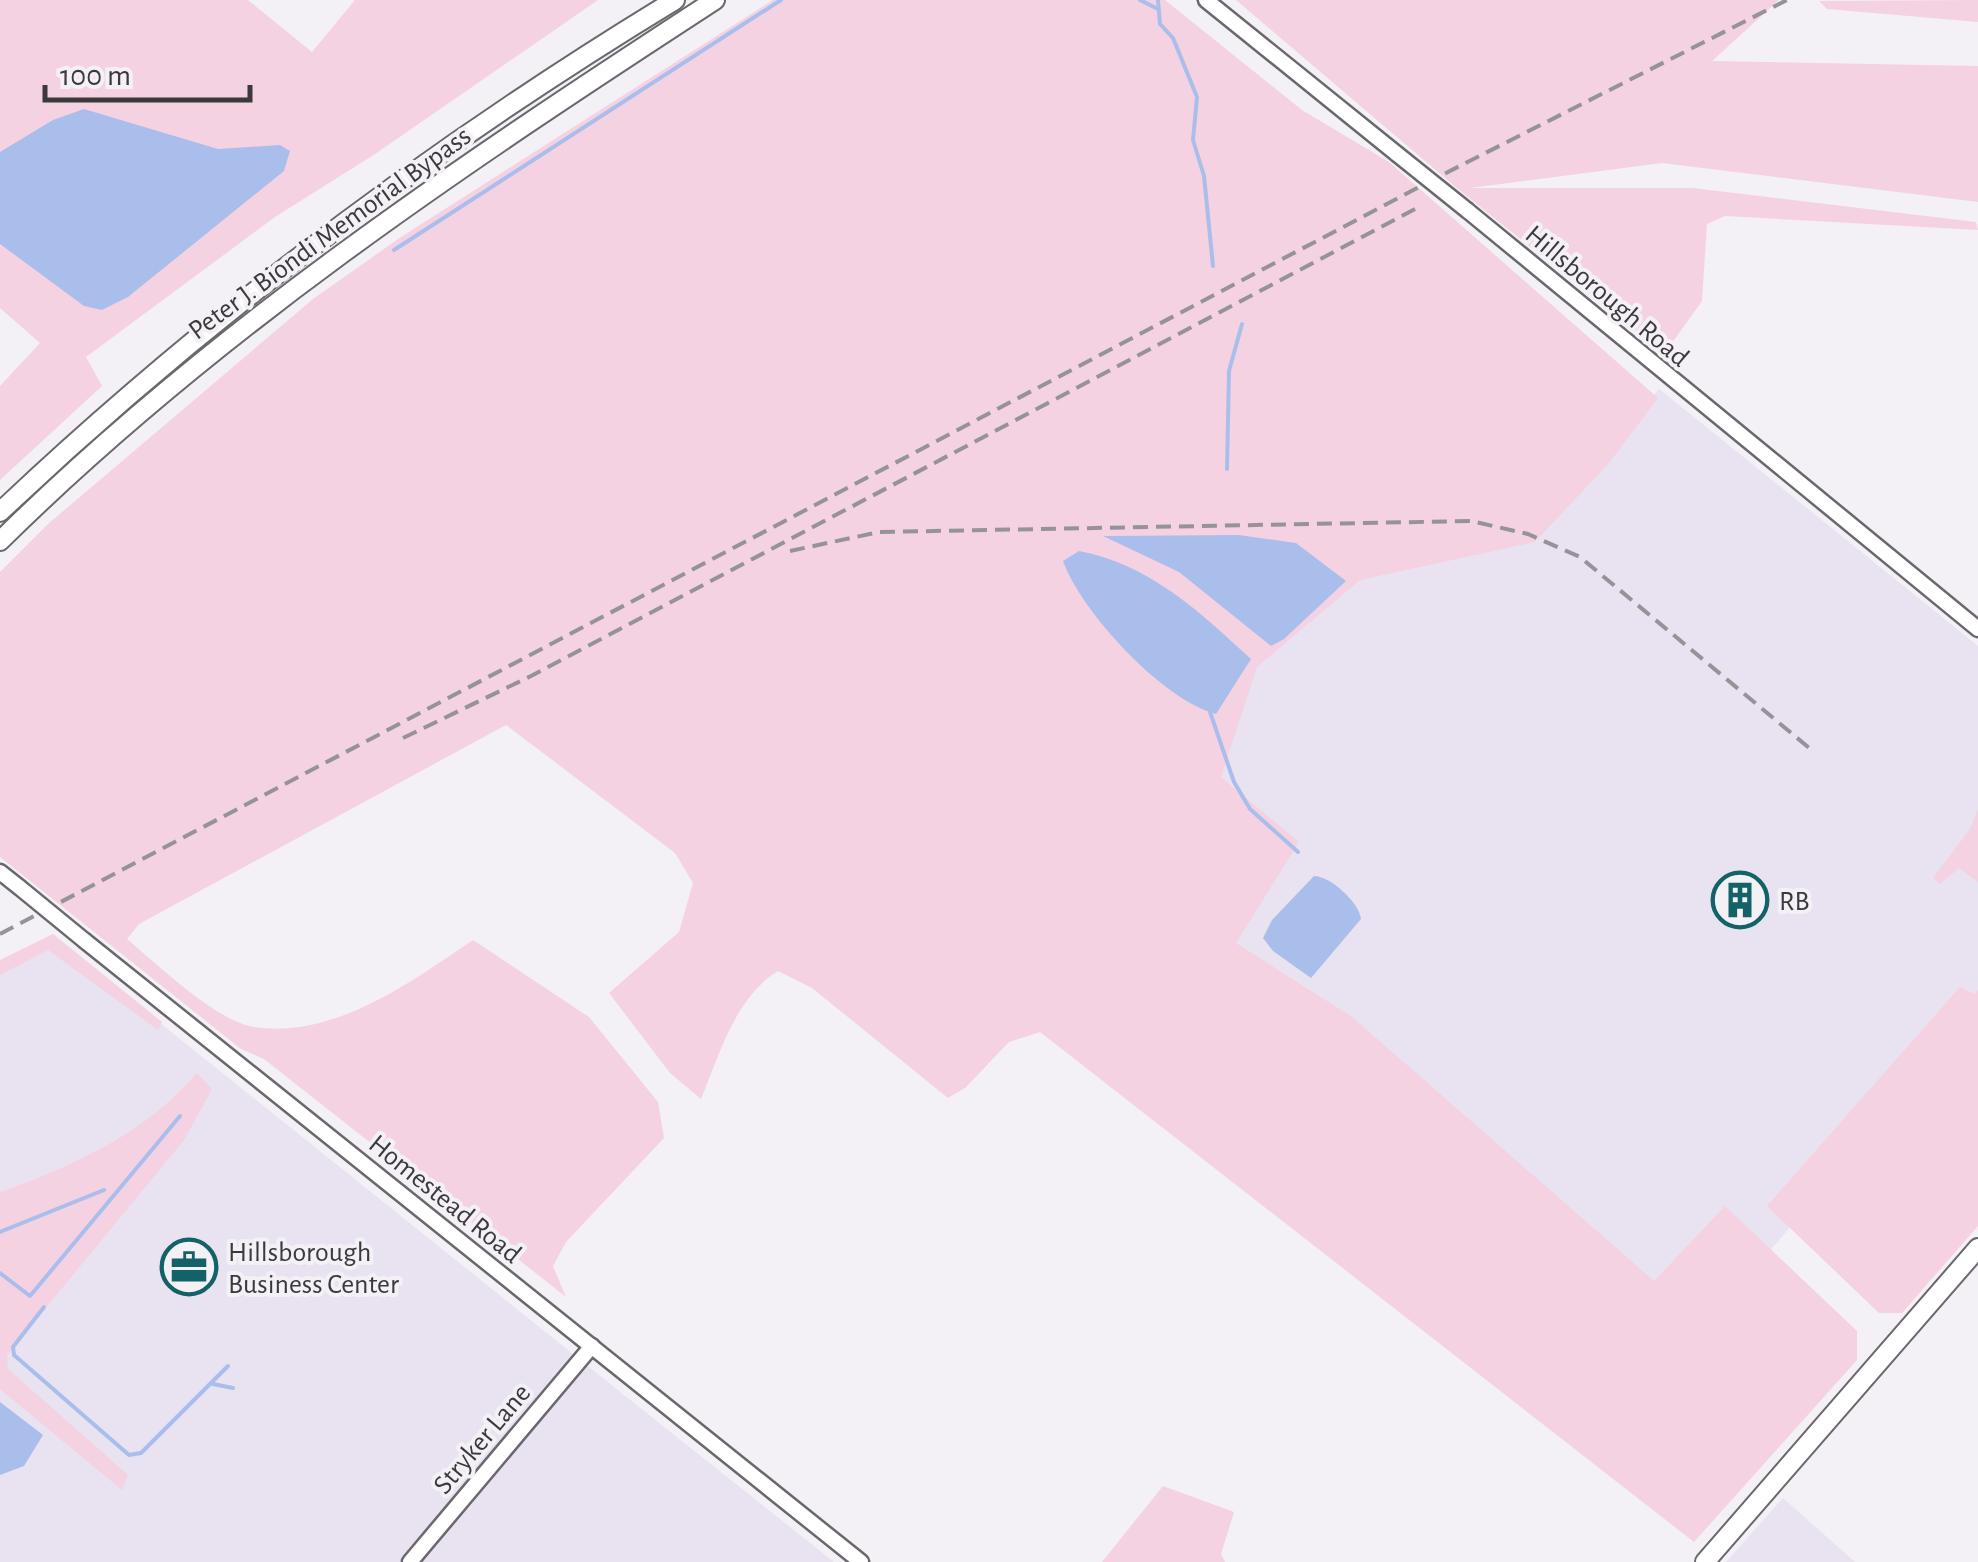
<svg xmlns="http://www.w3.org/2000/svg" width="1978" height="1562" viewBox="0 0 1978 1562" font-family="'Alegreya Sans',sans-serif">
	<rect width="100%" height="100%" fill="#f3f0f6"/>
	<g fill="#e9e2f0">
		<polygon points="1659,389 1978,646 1978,1013 1693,1338 1219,936 1184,748 1340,559 1549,522"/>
		<polygon points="54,938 639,1407 834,1562 0,1562 0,966"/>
		<polygon points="1783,1498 1855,1562 1726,1562"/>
	</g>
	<g fill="#f5d2e1">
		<polygon points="0,0 248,0 312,52 355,0 598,0 375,154 275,217 86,357 102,386 0,480 0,386 40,343 0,308"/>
		<path d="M773,0H1165L1302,110L1389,162L1658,398L1609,463L1535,542L1360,580L1257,667L1221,777L1299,842L1236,943L1352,1017L1654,1281L1725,1206L1857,1331V1360L1694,1542L1040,1032L1009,1042L965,1088L948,1098L812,988L778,971C735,997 719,1056 701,1099L670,1073L609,993L679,932L693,883L675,853L506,725L139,924L127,939C157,964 216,1021 254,1027C334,1039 411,982 473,940L589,1017L658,1102L664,1138L566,1242L553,1266L566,1297L264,1059L241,1049L0,857V572L48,524L313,299L401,237Z"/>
		<polygon points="1236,0 1779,0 1712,61 1978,66 1978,202 1662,163 1470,188 1693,188 1976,222 1978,230 1725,216 1707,224 1702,301 1664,354 1458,189"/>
		<polygon points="1978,0 1978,22 1827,9 1819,1"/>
		<polygon points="1978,809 1978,882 1959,868 1940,884 1933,878 1970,829"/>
		<polygon points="53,934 162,1022 158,1030 48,950 0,975 0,960"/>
		<polygon points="1960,987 1974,994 1978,990 1978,1226 1902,1313 1879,1313 1767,1206"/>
		<path d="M197,1073L212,1089L184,1140L7,1355L8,1369L128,1475L122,1490L0,1389V1192C72,1167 146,1133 197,1073Z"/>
		<polygon points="1163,1486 1234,1512 1221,1554 1225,1562 1102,1562"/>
	</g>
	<g fill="#aabeec">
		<polygon points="84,109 218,149 280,145 290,151 284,171 128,297 102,310 84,306 0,244 0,152 53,120"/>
		<polygon points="1239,535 1296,543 1346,581 1284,639 1271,646 1179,572 1103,536"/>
		<path d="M1079,551C1149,564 1200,612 1251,659L1216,714C1163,700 1082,613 1063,561Z"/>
		<path d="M1314,876C1330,876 1359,902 1361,919L1311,978L1273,951L1263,938L1272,920Z"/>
		<polygon points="0,1402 43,1435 24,1466 0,1475"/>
	</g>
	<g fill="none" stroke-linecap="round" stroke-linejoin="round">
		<g stroke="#aabeec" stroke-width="4">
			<polyline points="1140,0 1158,9"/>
			<polyline points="1158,0 1160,24 1173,38 1197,97 1193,140 1204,176 1213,266"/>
			<polyline points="394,250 781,0"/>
			<polyline points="1227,469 1229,371 1242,324"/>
			<polyline points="1210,712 1234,782 1250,809 1298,852"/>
			<polyline points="0,1232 104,1190"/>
			<polyline points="0,1273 30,1296 180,1116"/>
			<polyline points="44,1307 13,1347 14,1355 129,1455 141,1453 228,1366"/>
			<polyline points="213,1384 233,1388"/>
		</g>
		<g stroke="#6a676d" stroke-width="19">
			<g id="tertiary">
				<polyline points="1206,0 1397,154"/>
				<polyline points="1468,211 1978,629"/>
				<polyline points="0,872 19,887"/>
				<polyline points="85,941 861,1562"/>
				<polyline points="410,1562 592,1346"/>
			</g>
		</g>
		<g stroke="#6a676d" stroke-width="22">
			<polyline id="primary" points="1705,1562 1978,1248"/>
		</g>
		<g stroke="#6a676d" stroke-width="22">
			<g id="trunk">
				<path d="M0,512C205,318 433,147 675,0"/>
				<path d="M0,541C215,329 463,164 715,0"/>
			</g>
		</g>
		<use href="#tertiary" stroke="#fff" stroke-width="14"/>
		<use href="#primary" stroke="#fff" stroke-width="18"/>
		<use href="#trunk" stroke="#fff" stroke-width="18"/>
		<g stroke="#969398" stroke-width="4" stroke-dasharray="15 8" stroke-linecap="butt">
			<polyline points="790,551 879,532 1471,521 1528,534 1580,557 1814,752"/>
			<polyline points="403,738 531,676 1419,207"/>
			<polyline points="0,934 1442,175 1787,0"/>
		</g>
		<g stroke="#6a676d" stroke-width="19" stroke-linecap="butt">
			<g id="tertiary-bridge">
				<polyline points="1397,154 1468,211"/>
				<polyline points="19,887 85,941"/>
			</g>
		</g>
		<use href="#tertiary-bridge" stroke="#fff" stroke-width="14"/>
	</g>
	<defs>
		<g id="building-ring" transform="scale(2.875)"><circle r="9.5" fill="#f3f0f6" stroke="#126268" stroke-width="1.5"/><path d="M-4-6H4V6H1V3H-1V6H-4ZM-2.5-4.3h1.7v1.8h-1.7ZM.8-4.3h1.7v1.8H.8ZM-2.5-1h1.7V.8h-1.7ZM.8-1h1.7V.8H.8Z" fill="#126268"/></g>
		<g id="office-ring" transform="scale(2.875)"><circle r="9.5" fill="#f3f0f6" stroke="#126268" stroke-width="1.5"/><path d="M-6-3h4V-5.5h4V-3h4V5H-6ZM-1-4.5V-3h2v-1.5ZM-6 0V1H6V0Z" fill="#126268"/></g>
	</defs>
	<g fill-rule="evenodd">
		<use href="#building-ring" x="1740" y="900"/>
		<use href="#office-ring" x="189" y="1267"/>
	</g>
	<g text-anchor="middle" stroke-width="8" stroke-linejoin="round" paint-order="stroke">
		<g font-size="28" fill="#3b393c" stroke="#f3f0f6">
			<text transform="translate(329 232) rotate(-36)" y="10">Peter J. Biondi Memorial Bypass</text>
			<text transform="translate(1608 295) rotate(40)" y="10">Hillsborough Road</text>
			<text transform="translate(446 1198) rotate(39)" y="10">Homestead Road</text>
			<text transform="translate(481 1438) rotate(-50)" y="10">Stryker Lane</text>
		</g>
		<g font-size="28" fill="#3b393c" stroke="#f3f0f6" text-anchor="start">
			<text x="1779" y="910">RB</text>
			<text x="228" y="1261">Hillsborough<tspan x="228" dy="32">Business Center</tspan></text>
		</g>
	</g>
	<path d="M45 85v15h205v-15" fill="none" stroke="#3b393c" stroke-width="5"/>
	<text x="60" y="85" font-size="30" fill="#3b393c" stroke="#f3f0f6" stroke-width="8" paint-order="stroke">100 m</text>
</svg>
